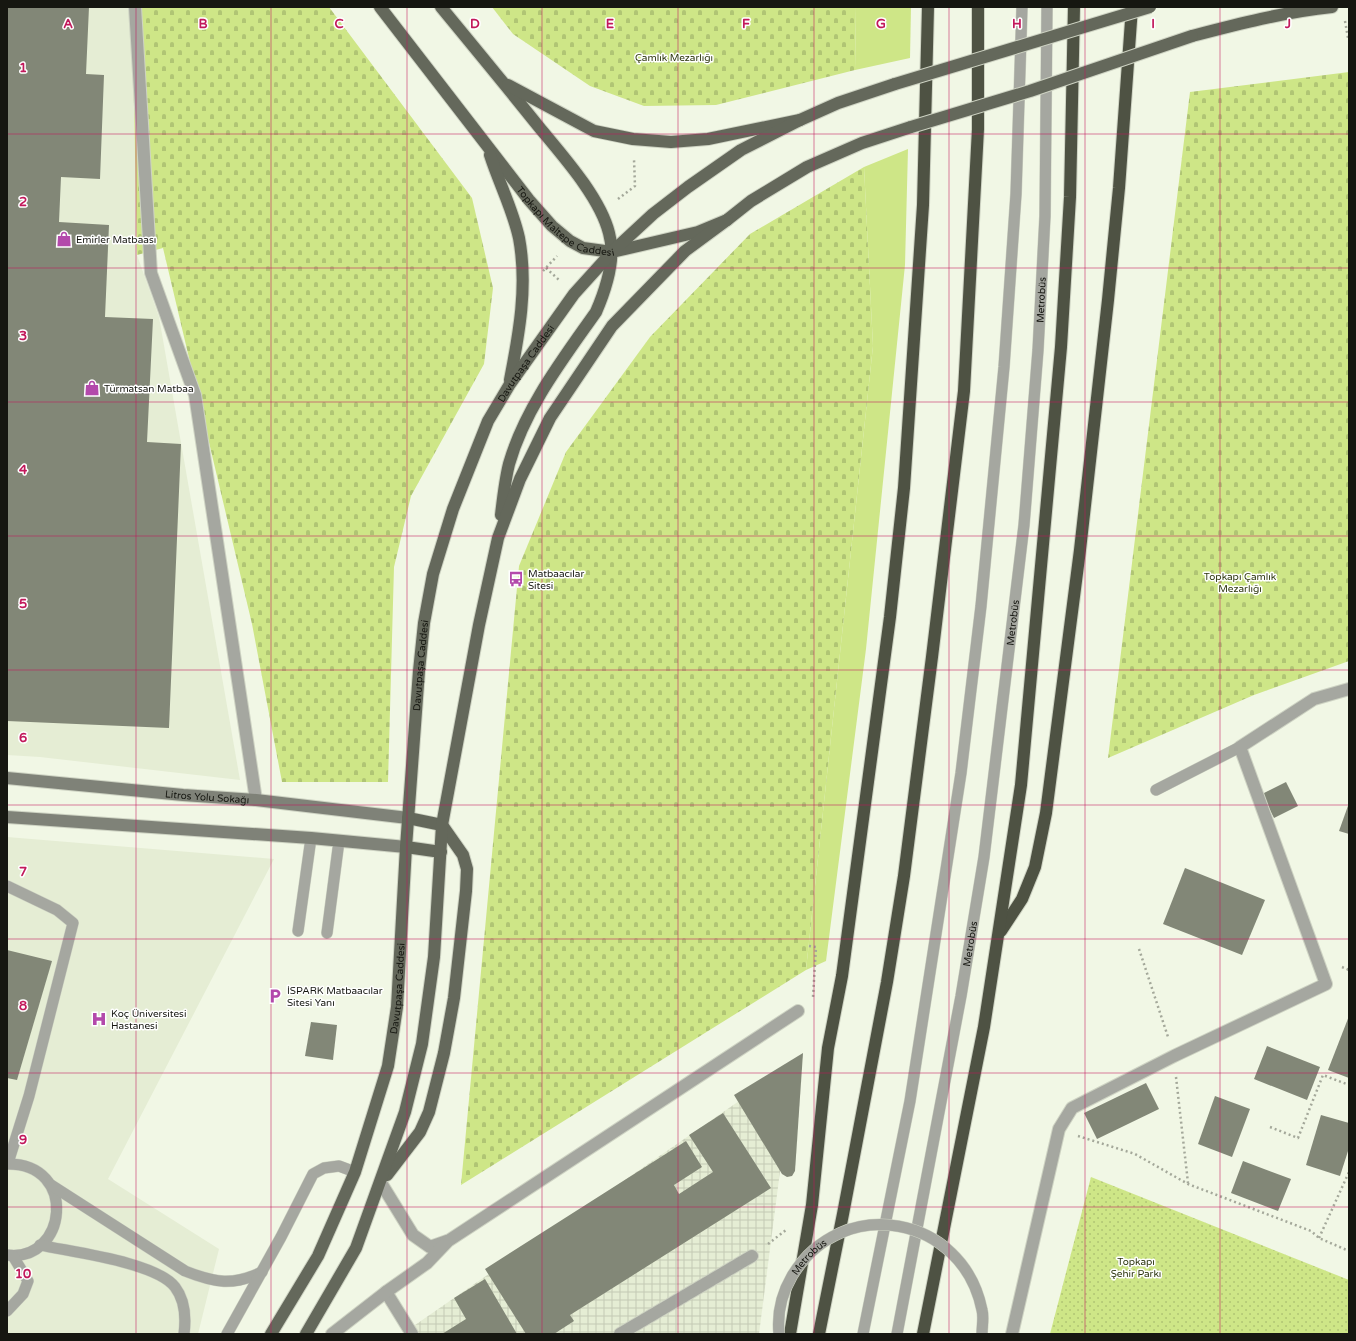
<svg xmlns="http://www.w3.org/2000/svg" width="1356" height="1341" viewBox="0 0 1356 1341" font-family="'Varela Round',sans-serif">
	<defs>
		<pattern id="industrial-grid" width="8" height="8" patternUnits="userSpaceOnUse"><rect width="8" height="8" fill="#e5edd4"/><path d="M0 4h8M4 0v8" fill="none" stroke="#c4cab5"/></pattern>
		<pattern id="cemetery-stones" width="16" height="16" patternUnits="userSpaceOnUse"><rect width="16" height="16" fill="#cee687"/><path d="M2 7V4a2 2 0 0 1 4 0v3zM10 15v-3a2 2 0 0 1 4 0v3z" fill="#b0c574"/></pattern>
		<pattern id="park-dots" width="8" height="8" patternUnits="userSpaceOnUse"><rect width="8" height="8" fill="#cee687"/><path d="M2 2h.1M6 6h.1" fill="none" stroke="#b0c574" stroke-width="1.8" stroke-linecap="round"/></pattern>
	</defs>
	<rect width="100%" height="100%" fill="#f1f7e5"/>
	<g fill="#e5edd4">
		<polygon points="7,7 132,7 137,255 159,317 240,780 40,757 7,755"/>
		<polygon points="7,837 274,859 108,1179 219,1249 198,1334 7,1334"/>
	</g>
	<polygon fill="url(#industrial-grid)" points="794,1063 759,1334 402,1334"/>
	<g fill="#cee687">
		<polygon points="856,7 911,7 910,58 855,70"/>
		<polygon points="908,149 905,265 866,649 826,961 806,970 873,346 864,167"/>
	</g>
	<g fill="url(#cemetery-stones)">
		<polygon points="132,7 329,7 472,198 493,288 484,364 411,496 394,567 388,782 282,782 252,624 163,248 137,255"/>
		<polygon points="492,7 856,7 855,70 716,105 644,106 590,86 513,34"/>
		<polygon points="1349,72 1349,661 1254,695 1108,758 1190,92"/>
		<polygon points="864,167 873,346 806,970 461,1185 519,566 566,452 650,337 750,234"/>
	</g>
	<polygon fill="url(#park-dots)" points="1091,1177 1349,1280 1349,1334 1050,1334"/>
	<g fill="#828777">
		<polygon points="7,7 89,7 86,74 104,75 100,179 61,177 59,222 109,225 105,317 153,319 147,442 181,444 169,728 7,721"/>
		<polygon points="1286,782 1298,806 1274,818 1262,794"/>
		<polygon points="1349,803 1349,834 1339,831"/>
		<polygon points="1185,868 1265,900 1242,955 1163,924"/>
		<polygon points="7,950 52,961 17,1080 7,1078"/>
		<polygon points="1349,1016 1349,1078 1328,1070"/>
		<polygon points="311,1022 337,1025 333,1060 305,1056"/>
		<polygon points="1267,1046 1320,1067 1307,1100 1254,1079"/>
		<polygon points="803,1053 795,1171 792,1176 787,1177 782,1174 734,1095"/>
		<polygon points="1146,1083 1159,1109 1097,1139 1084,1113"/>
		<polygon points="1215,1096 1250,1109 1232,1157 1198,1144"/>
		<polygon points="723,1113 771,1188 570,1315 574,1321 554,1334 526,1334 485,1269 686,1141 702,1167 674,1185 679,1194 713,1172 689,1135"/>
		<polygon points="1321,1115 1349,1123 1349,1148 1340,1176 1306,1165"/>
		<polygon points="1243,1161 1291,1179 1278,1211 1231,1193"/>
		<polygon points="485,1279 517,1334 442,1334 466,1319 454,1298"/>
	</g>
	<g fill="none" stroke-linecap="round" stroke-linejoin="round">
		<g stroke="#ced3c3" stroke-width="12">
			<g id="lane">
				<polyline points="1156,790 1240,747"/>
				<polyline points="7,886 57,910 73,923 29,1096 8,1163"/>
				<polyline points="298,931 311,838"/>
				<polyline points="327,933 339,841"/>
				<path d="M7,1164C79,1163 67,1263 7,1255"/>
				<path d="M51,1185L185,1271C215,1283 233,1286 262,1272"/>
				<path d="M40,1245C71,1252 156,1262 175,1287C185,1300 186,1318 184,1334"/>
				<polyline points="7,1311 23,1294 28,1281 13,1256"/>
				<polyline points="227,1334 281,1237 313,1174 324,1168 339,1166 355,1172"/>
				<polyline points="863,1334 910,1101 961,773 981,606 1004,367 1016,194 1022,7"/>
				<path id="s1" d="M897,1334L961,996L984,857L1024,525L1038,350L1045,216L1047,7"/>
			</g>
		</g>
		<g stroke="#ced3c3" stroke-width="14">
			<g id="street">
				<polyline points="135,7 151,273 195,395 256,800"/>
				<polyline points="381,1183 413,1235 430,1247 447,1241"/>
				<polyline points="386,1292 412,1334"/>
				<polyline points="332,1334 386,1292 427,1263 448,1241 798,1011"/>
				<polyline points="620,1334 752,1256"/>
				<polyline points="1012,1334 1059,1129 1072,1108 1174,1056 1326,984 1240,747 1314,699 1349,689"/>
			</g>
		</g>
		<g stroke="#ced3c3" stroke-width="14">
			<g id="secondary">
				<path id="s2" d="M7,778L183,795L256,800L408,818"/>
				<polyline points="7,817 311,838 406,847"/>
			</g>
		</g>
		<g stroke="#ced3c3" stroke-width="14">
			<g id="primary">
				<path id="s3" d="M380,7L529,200L552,226L570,241L583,248L612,252L698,232L727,220L751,201L807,167L862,143L911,127"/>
				<path d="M441,7C474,47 507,87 539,127C562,155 600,197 609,233C616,257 606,289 596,312C563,359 525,408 509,464C505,480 503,498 501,515"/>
				<path d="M1192,36C1238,24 1284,12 1332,7"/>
				<polyline points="508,85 594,131 633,139 671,142 708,139 800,120 838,103 895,84"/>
				<path d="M490,155C499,183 513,210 519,238C528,286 519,334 510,380"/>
				<polyline points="406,847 441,852"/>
				<polyline points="387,1175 420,1132 429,1112 444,1053 454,998 466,891 467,869 463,855 442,825 408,818"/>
				<path id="s4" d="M271,1334L318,1256L355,1172L388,1066L397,1007L406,847L419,671L424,623L433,574L453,509L488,421L510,384L574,294L612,252L653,214L688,187L741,150L800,120"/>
				<polyline points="306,1334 356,1248 405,1112 422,1044 434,957 442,825 479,625 498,538 520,479 550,418 612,326 685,251 727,220"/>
			</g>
		</g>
		<g stroke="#ced3c3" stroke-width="14">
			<g id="highway">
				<polyline points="1001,931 1022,899 1035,867 1046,813 1080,550 1108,300 1119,188 1132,7"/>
				<polyline points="790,1334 812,1205 828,1048 842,976 890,617 904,488 923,205 928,7"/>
				<polyline points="819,1334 843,1214 887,982 904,876 932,657 964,391 978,129 978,7"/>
				<polyline points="923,1334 984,1027 1021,785 1061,347 1070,197 1074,7"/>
			</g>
		</g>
		<g stroke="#a4a89a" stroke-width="2.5" stroke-dasharray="2 3" stroke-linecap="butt">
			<polyline points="1345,21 1348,38 1349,38"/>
			<polyline points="618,199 635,186 634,159"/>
			<polyline points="546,268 559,280"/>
			<polyline points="543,271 557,256"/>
			<polyline points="809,946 816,947 813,997"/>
			<polyline points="1139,949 1168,1037"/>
			<polyline points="1342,967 1349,970"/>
			<polyline points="1176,1077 1188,1183"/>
			<polyline points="1270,1127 1298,1138 1323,1075 1349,1085"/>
			<polyline points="1078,1136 1135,1154 1188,1184 1311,1231 1319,1238 1349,1251"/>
			<polyline points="1319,1238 1349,1172"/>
			<polyline points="768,1244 786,1230"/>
		</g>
		<use href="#lane" stroke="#a5a7a0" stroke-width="11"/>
		<use href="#street" stroke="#a5a7a0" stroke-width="12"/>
		<use href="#secondary" stroke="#7f8278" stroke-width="12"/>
		<use href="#primary" stroke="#64685b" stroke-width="12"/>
		<use href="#highway" stroke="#4e5243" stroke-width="12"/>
		<g stroke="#ced3c3" stroke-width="12" stroke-linecap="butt">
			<g id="lane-bridge">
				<path id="s5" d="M779,1334C777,1314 782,1293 792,1276C842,1193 963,1215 982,1310C984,1317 982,1326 982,1334"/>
			</g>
		</g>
		<g stroke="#ced3c3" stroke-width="14" stroke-linecap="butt">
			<g id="primary-bridge">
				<polyline points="895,84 1150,7"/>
				<polyline points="911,127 1030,91 1192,36"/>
			</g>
		</g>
		<use href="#lane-bridge" stroke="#a5a7a0" stroke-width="11"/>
		<use href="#primary-bridge" stroke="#64685b" stroke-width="12"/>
	</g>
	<path fill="none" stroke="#c2185b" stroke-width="1" stroke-opacity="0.55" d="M136,7V1334M271,7V1334M407,7V1334M542,7V1334M678,7V1334M814,7V1334M949,7V1334M1085,7V1334M1220,7V1334M7,134H1349M7,268H1349M7,402H1349M7,536H1349M7,670H1349M7,805H1349M7,939H1349M7,1073H1349M7,1207H1349"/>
	<defs>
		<g id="shop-bare" transform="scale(1.2)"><path d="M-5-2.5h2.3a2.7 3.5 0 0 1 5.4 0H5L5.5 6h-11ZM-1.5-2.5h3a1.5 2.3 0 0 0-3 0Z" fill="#b349ab" stroke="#fff" stroke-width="2.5" paint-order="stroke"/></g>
		<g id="bus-bare" transform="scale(1.2)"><path d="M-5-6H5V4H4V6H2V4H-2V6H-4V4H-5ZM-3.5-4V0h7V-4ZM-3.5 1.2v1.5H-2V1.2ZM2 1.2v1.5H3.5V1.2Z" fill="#b349ab" stroke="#fff" stroke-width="2.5" paint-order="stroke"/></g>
		<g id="parking-bare" transform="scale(1.2)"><path d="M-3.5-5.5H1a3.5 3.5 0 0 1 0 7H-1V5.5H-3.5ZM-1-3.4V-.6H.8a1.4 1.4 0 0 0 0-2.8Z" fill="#b349ab" stroke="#fff" stroke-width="2.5" paint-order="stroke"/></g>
		<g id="hospital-bare" transform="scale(1.2)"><path d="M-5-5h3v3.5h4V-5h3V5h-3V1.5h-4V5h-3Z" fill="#b349ab" stroke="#fff" stroke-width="2.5" paint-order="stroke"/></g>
	</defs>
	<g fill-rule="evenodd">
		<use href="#shop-bare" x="64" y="239"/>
		<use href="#shop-bare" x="92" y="388"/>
		<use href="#bus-bare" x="516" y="579"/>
		<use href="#parking-bare" x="275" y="996"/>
		<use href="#hospital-bare" x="99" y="1019"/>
	</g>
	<g text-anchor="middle" stroke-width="3" stroke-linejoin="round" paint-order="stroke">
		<g font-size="10" fill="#2c350d" stroke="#fff">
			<text x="674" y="61">Çamlık Mezarlığı</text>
			<text x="1240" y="580">Topkapı Çamlık<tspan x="1240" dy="12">Mezarlığı</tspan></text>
			<text x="1136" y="1265">Topkapı<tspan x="1136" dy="12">Şehir Parkı</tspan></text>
		</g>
		<g font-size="10" fill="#161711" stroke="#fff">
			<text dy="4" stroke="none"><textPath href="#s3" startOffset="288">Topkapı Maltepe Caddesi</textPath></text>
			<text dy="4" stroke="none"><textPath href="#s1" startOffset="1045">Metrobüs</textPath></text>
			<text dy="4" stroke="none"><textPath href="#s4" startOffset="1020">Davutpaşa Caddesi</textPath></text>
			<text dy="4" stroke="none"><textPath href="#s1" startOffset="721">Metrobüs</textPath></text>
			<text dy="4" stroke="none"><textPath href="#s4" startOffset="696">Davutpaşa Caddesi</textPath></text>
			<text dy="4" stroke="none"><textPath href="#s2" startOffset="201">Litros Yolu Sokağı</textPath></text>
			<text dy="4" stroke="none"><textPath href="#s1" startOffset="397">Metrobüs</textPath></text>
			<text dy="4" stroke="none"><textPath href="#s4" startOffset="372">Davutpaşa Caddesi</textPath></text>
			<text dy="4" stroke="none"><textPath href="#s5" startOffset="86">Metrobüs</textPath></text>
		</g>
		<g font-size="10" fill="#161711" stroke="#fff" text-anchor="start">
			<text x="76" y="243">Emirler Matbaası</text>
			<text x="104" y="392">Türmatsan Matbaa</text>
			<text x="528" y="577">Matbaacılar<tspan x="528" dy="12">Sitesi</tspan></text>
			<text x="287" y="994">İSPARK Matbaacılar<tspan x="287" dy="12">Sitesi Yanı</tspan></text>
			<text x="111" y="1017">Koç Üniversitesi<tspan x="111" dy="12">Hastanesi</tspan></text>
		</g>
	</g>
	<g font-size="13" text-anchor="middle" font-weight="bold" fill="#c2185b" stroke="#fff" stroke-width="3" stroke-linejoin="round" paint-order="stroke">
		<text x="68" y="28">A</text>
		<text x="203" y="28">B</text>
		<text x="339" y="28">C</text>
		<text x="475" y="28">D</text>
		<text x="610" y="28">E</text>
		<text x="746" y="28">F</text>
		<text x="881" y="28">G</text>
		<text x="1017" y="28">H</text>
		<text x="1153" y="28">I</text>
		<text x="1288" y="28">J</text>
		<text x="23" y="72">1</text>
		<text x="23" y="206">2</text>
		<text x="23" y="340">3</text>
		<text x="23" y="474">4</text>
		<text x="23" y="608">5</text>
		<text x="23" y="742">6</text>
		<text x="23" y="876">7</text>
		<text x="23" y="1010">8</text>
		<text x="23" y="1144">9</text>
		<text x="23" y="1278">10</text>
	</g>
	<rect width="1356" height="1341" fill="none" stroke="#161711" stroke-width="16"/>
</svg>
